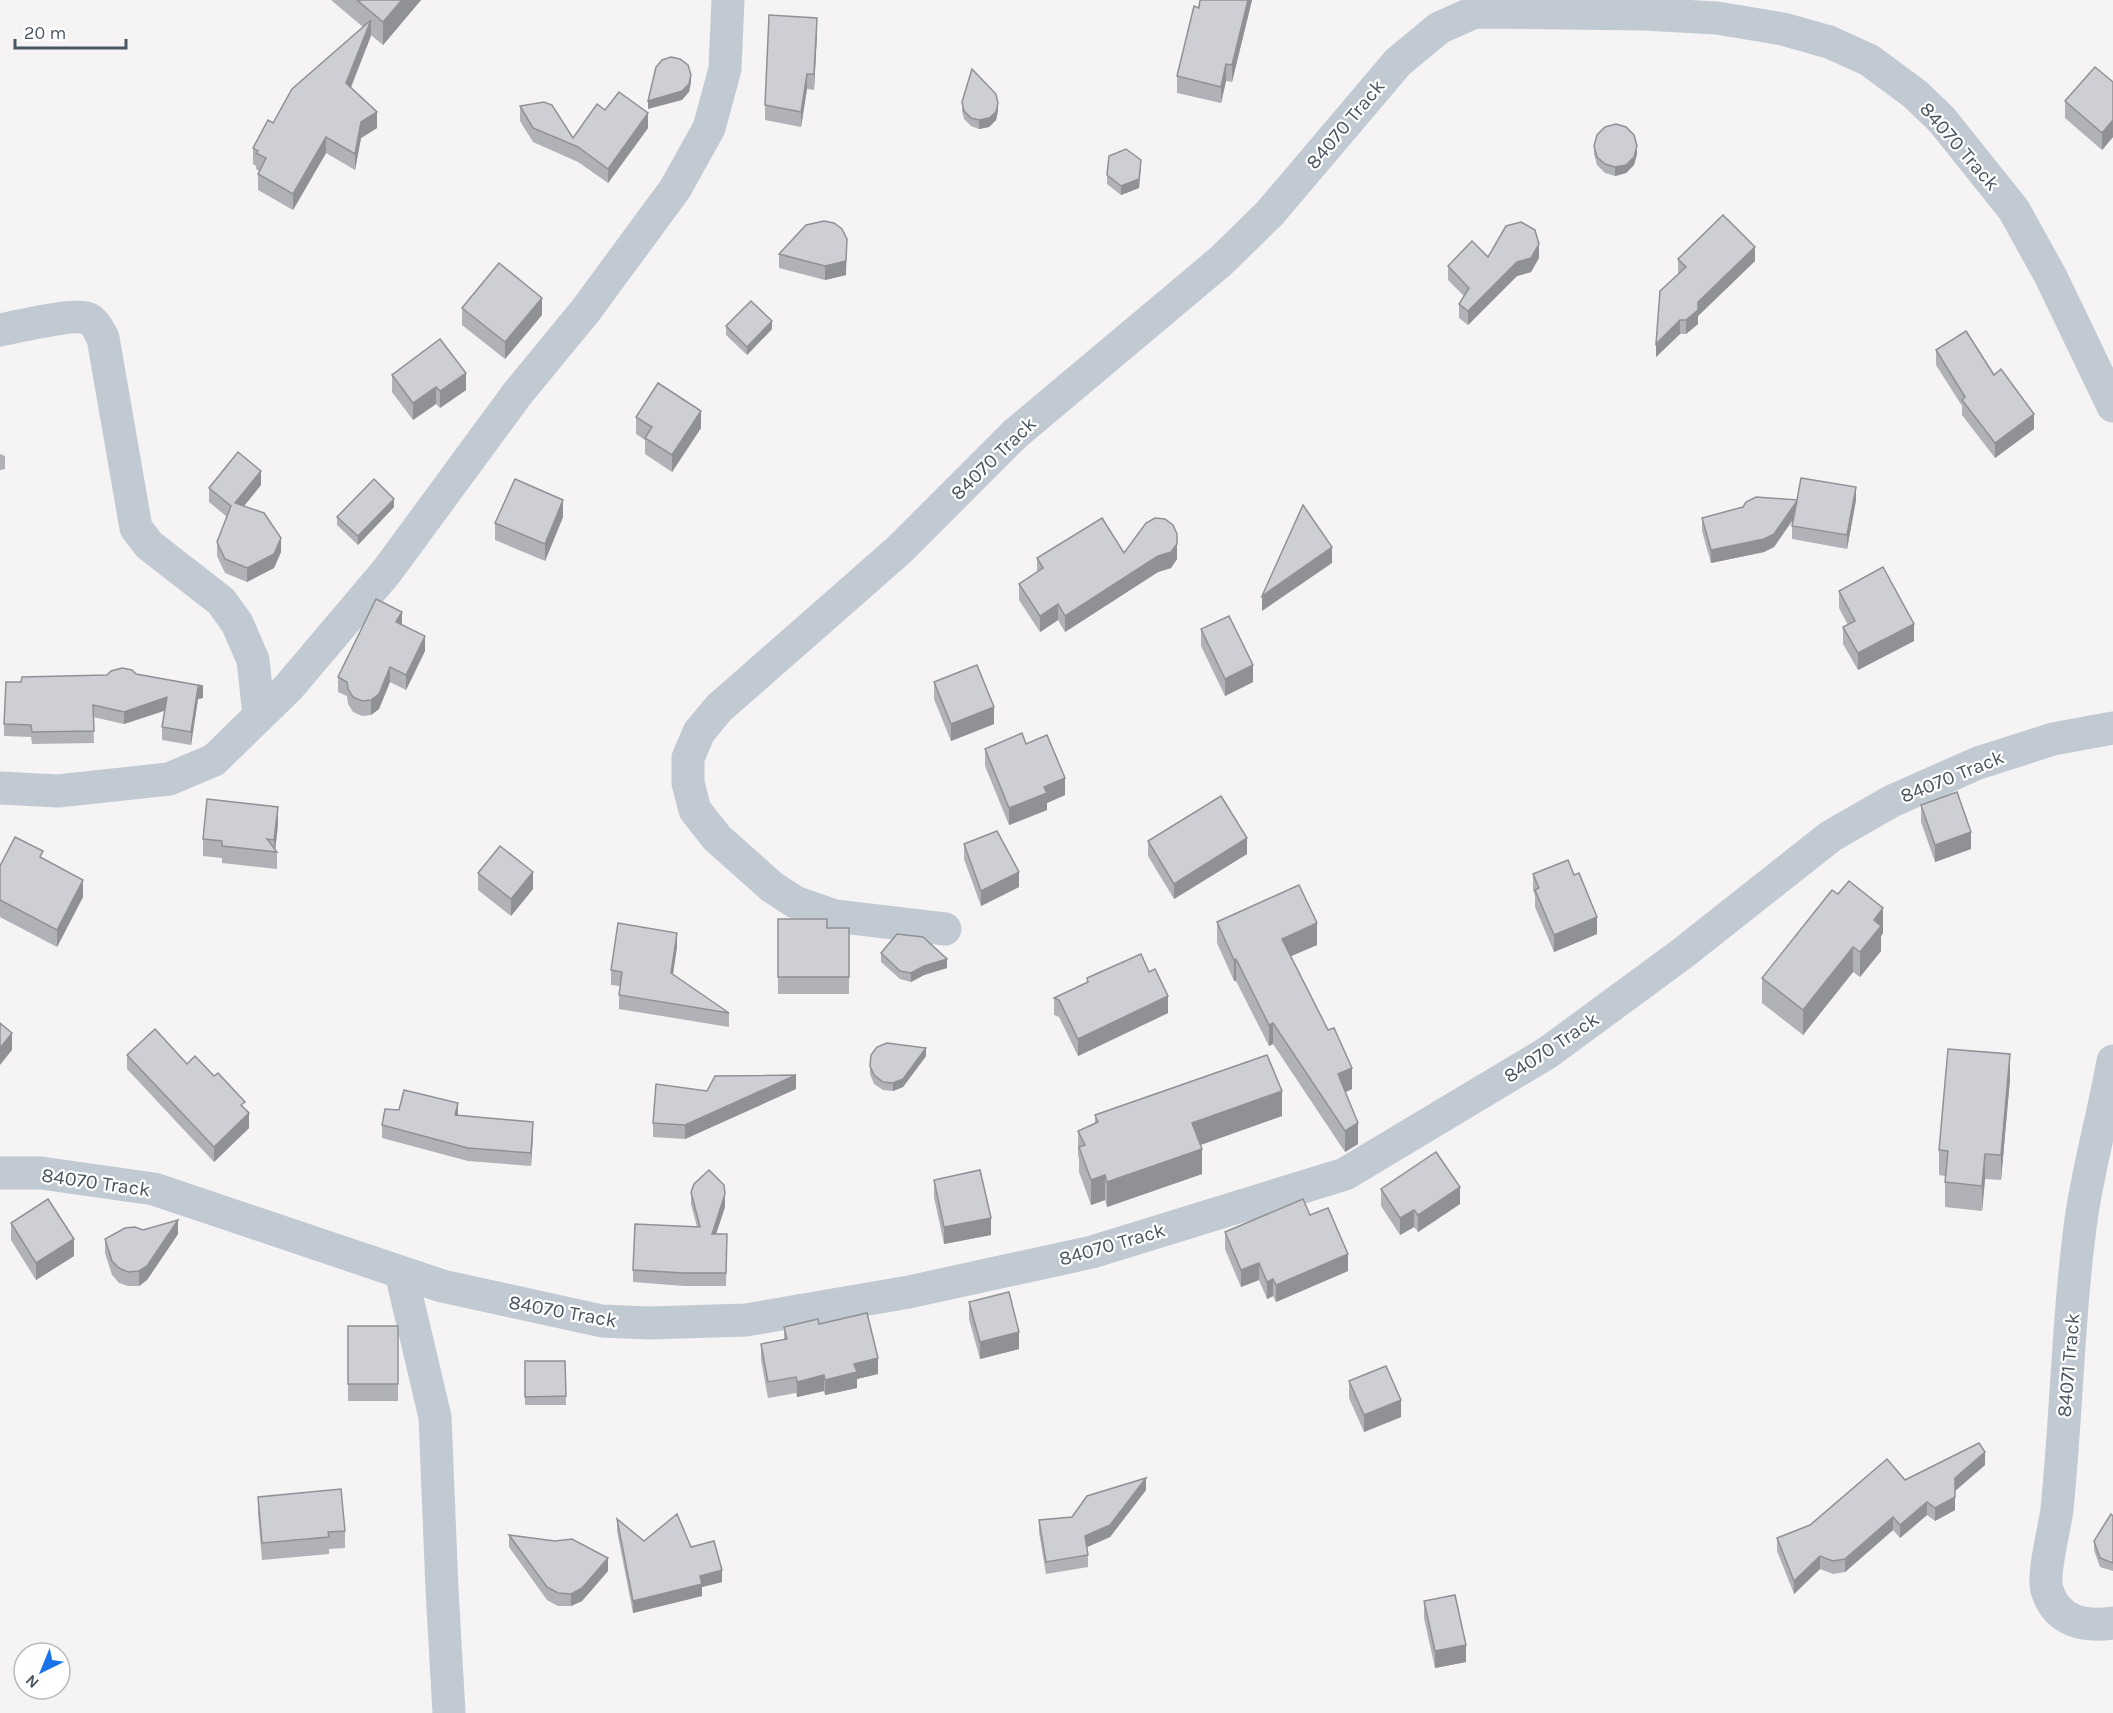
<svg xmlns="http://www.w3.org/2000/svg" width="2113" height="1713" viewBox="0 0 2113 1713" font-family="Karla,sans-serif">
	<rect width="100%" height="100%" fill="#f5f3f3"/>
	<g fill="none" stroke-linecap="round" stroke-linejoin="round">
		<g stroke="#c1cad2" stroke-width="33">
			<path d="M0,330C17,327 75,312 89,319C96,323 99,331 103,338L136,528L149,545L221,601L237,623L253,660L259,715"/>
			<polyline points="0,788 58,791 169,779 214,760 288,688 387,571 517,394 586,310 675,189 709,128 725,69 728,0"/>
			<polyline points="945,929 835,916 795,902 772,887 717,838 695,810 688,783 688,758 699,732 719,708 899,550 1015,434 1221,261 1270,213 1398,62 1439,28 1475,12 1644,14 1717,18 1783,29 1829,42 1869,60 1915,94 1942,120 2014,210 2051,277 2113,406"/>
			<path d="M2113,1061C2104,1112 2090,1162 2082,1213C2068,1311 2067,1410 2057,1509C2055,1528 2042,1574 2047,1590C2057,1622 2084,1627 2113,1623"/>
			<polyline points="0,1173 41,1173 154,1189 442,1286 602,1321 648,1323 746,1320 909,1292 1092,1252 1345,1174 1547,1053 1683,953 1831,836 1892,801 1978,763 2053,739 2113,728"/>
			<polyline points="401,1273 435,1417 442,1589 449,1713"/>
		</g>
	</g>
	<g fill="#b0b2b7">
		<polygon points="331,0 421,0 383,45 371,35 351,88 377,128 361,138 355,170 326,153 293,210 258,190 258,174 259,171 256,169 256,166 253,164 253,148 273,123 363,27"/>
		<polygon points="1200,0 1252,0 1232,82 1226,81 1221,103 1177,93 1177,76"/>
		<polygon points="817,34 814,90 807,89 801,127 765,120 765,105"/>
		<polygon points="2113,82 2113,137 2102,150 2065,118 2065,101"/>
		<polygon points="962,102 998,111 996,120 989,127 979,129 971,126 964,119 962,111"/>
		<polygon points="520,106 573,138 605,110 648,128 608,183 578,162 533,142 520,121"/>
		<polygon points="1594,146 1637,154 1634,165 1626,173 1615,176 1605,173 1597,165 1594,154"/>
		<polygon points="1141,169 1139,188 1121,195 1107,184 1107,175"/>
		<polygon points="806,225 846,275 825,280 779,268 779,254"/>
		<polygon points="1488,257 1539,258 1531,272 1517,276 1468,325 1459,318 1459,304 1464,296 1448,280 1448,266"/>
		<polygon points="1678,259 1755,261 1698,316 1698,324 1686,334 1680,334 1656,357 1679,274 1678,273"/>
		<polygon points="462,308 542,315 505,359 462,325"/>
		<polygon points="726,326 772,329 747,355 726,335"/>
		<polygon points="1936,350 2034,429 1995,458 1962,415 1962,406 1936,365"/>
		<polygon points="392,375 466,390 440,408 436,404 413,420 392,392"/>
		<polygon points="636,417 701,428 672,472 645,454 645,440 636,434"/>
		<polygon points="0,454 5,456 5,469 0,470"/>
		<polygon points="261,485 244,506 281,552 274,568 247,582 225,573 217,556 217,542 227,517 209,502 209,488"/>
		<polygon points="1797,500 1856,500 1847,549 1792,539 1792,526 1793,519 1774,547 1764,552 1711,563 1702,531 1702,518"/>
		<polygon points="394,507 358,545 337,525 337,517"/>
		<polygon points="563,517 545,561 495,540 495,523"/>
		<polygon points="1124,553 1177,559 1171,568 1158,572 1065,632 1058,620 1040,632 1019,600 1019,584 1037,572 1037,558"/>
		<polygon points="1839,591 1914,641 1858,670 1843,644 1843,627 1848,625 1839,608"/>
		<polygon points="402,624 425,651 406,690 390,682 379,709 371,715 362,716 353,712 348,704 347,696 338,692 338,677"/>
		<polygon points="1201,629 1253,682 1225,696 1201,646"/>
		<polygon points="136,674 203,698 198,699 191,745 162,740 162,727 165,710 124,724 93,717 94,743 32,744 31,737 4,736 4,724 21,682"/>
		<polygon points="934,682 994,724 951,741 934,699"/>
		<polygon points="1026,744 1065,795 1047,803 1047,810 1009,825 985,766 985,749"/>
		<polygon points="1921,805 1971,849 1935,862 1921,822"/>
		<polygon points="278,824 275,850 277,852 277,869 222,863 222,858 203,856 203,839"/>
		<polygon points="1148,841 1247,854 1174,899 1148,856"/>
		<polygon points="964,844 1019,887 981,906 964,859"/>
		<polygon points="43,858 83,897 57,947 0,917 0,866"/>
		<polygon points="478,873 533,889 511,916 478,890"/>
		<polygon points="1533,874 1597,934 1554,952 1535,907 1535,896 1533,890"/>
		<polygon points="778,919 827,928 849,928 849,994 778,994"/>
		<polygon points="1217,922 1317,945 1291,956 1352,1089 1345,1092 1358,1144 1345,1152 1273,1044 1269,1046 1236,981 1234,981 1217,943"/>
		<polygon points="1883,933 1881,936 1881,951 1860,977 1853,972 1803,1035 1762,1003 1762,978"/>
		<polygon points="677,947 673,974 729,1013 729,1027 619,1009 619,995 620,986 611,985 611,970"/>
		<polygon points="881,953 947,968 924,975 911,982 900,979 881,962"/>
		<polygon points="1087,978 1168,1013 1078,1056 1059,1017 1054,1015 1054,998 1087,983"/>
		<polygon points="127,1055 187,1064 214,1076 245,1109 249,1128 214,1162 127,1069"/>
		<polygon points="926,1056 903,1087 893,1091 883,1090 874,1084 870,1074 870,1066"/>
		<polygon points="2010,1079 2001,1180 1985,1179 1982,1211 1945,1207 1945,1176 1939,1175 1939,1150"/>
		<polygon points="796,1089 685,1139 653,1137 653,1123 707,1091"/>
		<polygon points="1095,1115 1282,1116 1200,1145 1202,1174 1107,1207 1105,1200 1091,1205 1079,1172 1079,1159 1078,1155 1078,1131 1095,1123"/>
		<polygon points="458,1116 533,1135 531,1166 468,1161 382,1138 382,1125"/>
		<polygon points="934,1180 991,1235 944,1244 934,1197"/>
		<polygon points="1381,1189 1460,1204 1418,1232 1414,1227 1400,1235 1381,1206"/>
		<polygon points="691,1192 725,1207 716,1234 727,1234 726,1286 684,1286 633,1282 633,1270 697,1227 691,1204"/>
		<polygon points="1310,1215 1348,1271 1276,1302 1273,1296 1267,1299 1259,1280 1241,1287 1225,1249 1225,1232"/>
		<polygon points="11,1223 74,1256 36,1280 11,1240"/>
		<polygon points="143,1230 178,1234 147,1280 139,1286 128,1286 119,1283 112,1275 105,1253 105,1239"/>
		<polygon points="969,1302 1019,1349 980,1359 969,1319"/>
		<polygon points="819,1324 878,1374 857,1379 857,1388 825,1395 824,1391 797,1397 796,1393 768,1398 761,1360 761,1344 784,1340 784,1327"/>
		<rect x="348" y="1326" width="50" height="75"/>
		<polygon points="525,1361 565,1361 566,1405 525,1405"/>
		<polygon points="1349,1381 1401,1417 1364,1432 1349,1398"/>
		<polygon points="1985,1465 1955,1491 1955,1510 1935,1521 1927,1515 1900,1538 1893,1530 1845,1572 1833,1574 1820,1569 1794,1594 1777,1551 1777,1538 1810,1525 1905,1480"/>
		<polygon points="1146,1490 1110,1537 1087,1547 1088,1555 1088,1567 1046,1574 1039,1532 1039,1520 1072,1517"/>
		<polygon points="258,1497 345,1531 345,1548 329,1549 329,1554 262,1560 258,1514"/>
		<polygon points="2113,1516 2113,1571 2100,1567 2094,1550 2094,1541"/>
		<polygon points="617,1519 644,1541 691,1547 722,1582 702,1587 702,1596 633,1613 617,1531"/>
		<polygon points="509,1535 608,1571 582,1601 571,1606 558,1606 547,1600 509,1547"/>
		<polygon points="1424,1601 1466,1662 1435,1668 1424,1618"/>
	</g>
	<g fill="#909195">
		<polygon points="402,0 421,0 383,45 383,22"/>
		<polygon points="1248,0 1252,0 1232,82 1232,65"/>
		<polygon points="817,18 817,34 814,90 814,74"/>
		<polygon points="371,20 371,36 346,99 346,83"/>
		<polygon points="1226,64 1226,81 1221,103 1221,87"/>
		<polygon points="807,74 807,89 801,127 801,112"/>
		<polygon points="691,75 691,83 689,92 682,100 648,109 648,101"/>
		<polygon points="998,103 998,111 996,120 989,127 979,129 979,120"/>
		<polygon points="377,112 377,128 361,138 355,170 355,154 361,122"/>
		<polygon points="648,113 648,128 608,183 608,169"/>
		<polygon points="2113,120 2113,137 2102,150 2102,133"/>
		<polygon points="326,137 326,153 293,210 293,194"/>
		<polygon points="1637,146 1637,154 1634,165 1626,173 1615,176 1615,167"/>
		<polygon points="1141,160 1139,188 1121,195 1121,186"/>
		<polygon points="847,239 846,275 825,280 825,266"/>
		<polygon points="1539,244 1539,258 1531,272 1517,276 1468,325 1468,311 1517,262"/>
		<polygon points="1755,247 1755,261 1698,316 1698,324 1686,334 1686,320 1698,302"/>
		<polygon points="542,298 542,315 505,359 505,342"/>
		<polygon points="1680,320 1680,334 1656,357 1656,344"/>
		<polygon points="772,321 772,329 747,355 747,347"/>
		<polygon points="466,373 466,390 440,408 440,391"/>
		<polygon points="436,387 436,404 413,420 413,403"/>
		<polygon points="701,411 701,428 672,472 672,455"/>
		<polygon points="2034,414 2034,429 1995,458 1995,443"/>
		<polygon points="261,471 261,485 235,517 235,503"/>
		<polygon points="1856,487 1856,500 1847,549 1847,535"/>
		<polygon points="394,499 394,507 358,545 358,536"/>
		<polygon points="563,500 563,517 545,561 545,544"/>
		<polygon points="1797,501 1797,514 1774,547 1764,552 1711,563 1711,550"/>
		<polygon points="1177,534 1177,559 1171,568 1158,572 1065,632 1065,616"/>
		<polygon points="281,538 281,552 274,568 247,582 247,568"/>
		<polygon points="1332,547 1332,563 1262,611 1262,596"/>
		<polygon points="1058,604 1058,620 1040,632 1040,616"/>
		<polygon points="402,612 402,626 396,622"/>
		<polygon points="1914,624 1914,641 1858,670 1858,653"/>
		<polygon points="425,636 425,651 406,690 406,675"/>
		<polygon points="1253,665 1253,682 1225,696 1225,679"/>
		<polygon points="390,667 390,682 379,709 371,715 371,700"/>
		<polygon points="203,686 203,698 198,699 191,745 191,732 198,687"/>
		<polygon points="167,697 167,710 124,724 124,712"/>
		<polygon points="994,707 994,724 951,741 951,724"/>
		<polygon points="1065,778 1065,795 1047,803 1047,810 1009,825 1009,808 1044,787"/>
		<polygon points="278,807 278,824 275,852 274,840"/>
		<polygon points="1971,832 1971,849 1935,862 1935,845"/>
		<polygon points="1247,838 1247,854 1174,899 1174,884"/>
		<polygon points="533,872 533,889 511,916 511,899"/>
		<polygon points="1019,872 1019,887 981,906 981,891"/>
		<polygon points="83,880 83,897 57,947 57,930"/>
		<polygon points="1883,908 1883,933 1881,936 1881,951 1860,977 1860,952 1874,920"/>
		<polygon points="1597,917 1597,934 1554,952 1554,935"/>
		<polygon points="1317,923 1317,945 1282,960 1282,939"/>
		<polygon points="677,933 677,947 671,987 671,973"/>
		<polygon points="1853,947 1853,972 1803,1035 1803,1010"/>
		<polygon points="947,959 947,968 924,975 911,982 911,973 924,966"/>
		<polygon points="1236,959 1236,981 1234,981 1234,960"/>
		<polygon points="1168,996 1168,1013 1078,1056 1078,1039"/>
		<polygon points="1273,1023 1273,1044 1269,1046 1269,1025"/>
		<polygon points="12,1033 12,1050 0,1065 0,1048"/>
		<polygon points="926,1048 926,1056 903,1087 893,1091 893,1083"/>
		<polygon points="2010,1054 2010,1079 2001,1180 2001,1155"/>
		<polygon points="1352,1068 1352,1089 1338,1096 1338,1074"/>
		<polygon points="796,1075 796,1089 685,1139 685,1125"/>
		<polygon points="1282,1091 1282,1116 1192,1148 1192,1123"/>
		<polygon points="458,1103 458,1116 455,1115"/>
		<polygon points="249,1113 249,1128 214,1162 214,1147"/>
		<polygon points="533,1122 533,1135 531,1166 531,1153"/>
		<polygon points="1358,1123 1358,1144 1345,1152 1345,1131"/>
		<polygon points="1202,1149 1202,1174 1107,1207 1107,1182"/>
		<polygon points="1985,1154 1985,1179 1982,1211 1982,1186"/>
		<polygon points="1105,1175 1105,1200 1091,1205 1091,1180"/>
		<polygon points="1460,1187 1460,1204 1418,1232 1418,1215"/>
		<polygon points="725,1194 725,1207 712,1246 712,1234"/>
		<polygon points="1414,1210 1414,1227 1400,1235 1400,1218"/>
		<polygon points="991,1218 991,1235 944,1244 944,1227"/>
		<polygon points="178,1220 178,1234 147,1280 139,1286 139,1271"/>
		<polygon points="74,1239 74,1256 36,1280 36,1263"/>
		<polygon points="1348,1254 1348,1271 1276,1302 1276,1285"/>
		<polygon points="1259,1263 1259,1280 1241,1287 1241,1270"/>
		<polygon points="1273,1279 1273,1296 1267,1299 1267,1282"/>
		<polygon points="1019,1332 1019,1349 980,1359 980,1342"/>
		<polygon points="878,1358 878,1374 857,1379 857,1388 825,1395 825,1380 854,1364"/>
		<polygon points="824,1375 824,1391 797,1397 797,1382"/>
		<polygon points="1401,1400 1401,1417 1364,1432 1364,1415"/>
		<polygon points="1985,1452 1985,1465 1955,1491 1955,1478"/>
		<polygon points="1146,1478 1146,1490 1110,1537 1085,1548 1085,1536"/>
		<polygon points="1955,1497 1955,1510 1935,1521 1935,1508"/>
		<polygon points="1927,1502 1927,1515 1900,1538 1900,1525"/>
		<polygon points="1893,1517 1893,1530 1845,1572 1845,1559"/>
		<polygon points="1820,1556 1820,1569 1794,1594 1794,1581"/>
		<polygon points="608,1558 608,1571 582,1601 571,1606 571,1594"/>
		<polygon points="722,1570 722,1582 702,1587 702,1596 633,1613 633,1601 700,1576"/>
		<polygon points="1466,1645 1466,1662 1435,1668 1435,1651"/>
	</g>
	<g fill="#cdcfd5" stroke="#909195" stroke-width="1.5">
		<polygon points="357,0 402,0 383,22"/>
		<polygon points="1200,0 1248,0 1232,65 1226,64 1221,87 1177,76 1194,6 1199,8"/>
		<polygon points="769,15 817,18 814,74 807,74 801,112 765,105"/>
		<polygon points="371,20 346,83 377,112 361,122 355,154 326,137 293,194 258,174 266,158 256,153 258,151 253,148 268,120 273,123 292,89"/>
		<polygon points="671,57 680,59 688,65 691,75 689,84 682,91 648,101 656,67 662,60"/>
		<polygon points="2095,67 2113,82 2113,120 2102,133 2065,101"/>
		<polygon points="972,69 996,94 998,103 996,112 989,118 979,120 971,118 964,111 962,102"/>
		<polygon points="619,92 648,113 608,169 578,147 533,128 520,106 544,102 552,105 573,138 597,104 605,110"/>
		<polygon points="1616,124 1626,127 1634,135 1637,146 1634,157 1626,165 1615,167 1605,164 1597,157 1594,146 1597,135 1605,127"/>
		<polygon points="1126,149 1141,160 1139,179 1121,186 1107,175 1109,156"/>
		<polygon points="1723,215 1755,247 1698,302 1698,310 1686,320 1680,320 1656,344 1660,291 1686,267 1678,259"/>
		<polygon points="824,221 834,223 842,229 847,239 846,261 825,266 779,254 806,225"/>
		<polygon points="1521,222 1535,230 1539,244 1531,258 1517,262 1468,311 1459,304 1469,288 1448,266 1472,241 1488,257 1506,226"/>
		<polygon points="499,263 542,298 505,342 462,308"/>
		<polygon points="751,301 772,321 747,347 726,326"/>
		<polygon points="1966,331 1994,375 2001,369 2034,414 1995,443 1962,400 1965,397 1936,350"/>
		<polygon points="440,339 466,373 440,391 436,387 413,403 392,375"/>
		<polygon points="658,383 701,411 672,455 645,438 652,427 636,417"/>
		<polygon points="238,452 261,471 235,503 264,513 281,538 274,554 247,568 225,559 217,542 231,506 209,488"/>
		<polygon points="1801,478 1856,487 1847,535 1792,526 1797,501 1774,534 1764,539 1711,550 1702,518 1743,507 1746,502 1756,497 1797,500"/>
		<polygon points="374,479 394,499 358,536 337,517"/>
		<polygon points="515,479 563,500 545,544 495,523"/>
		<polygon points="1303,505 1332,547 1262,596"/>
		<polygon points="1102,518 1124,553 1146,523 1155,518 1165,519 1173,525 1177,534 1177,544 1171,552 1158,556 1065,616 1058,604 1040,616 1019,584 1043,568 1037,558"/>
		<polygon points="1883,567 1914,624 1858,653 1843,627 1855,621 1839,591"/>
		<polygon points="376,599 402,612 396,622 425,636 406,675 390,667 379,694 371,700 362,701 353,697 348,689 347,682 338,677"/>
		<polygon points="1229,616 1253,665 1225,679 1201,629"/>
		<polygon points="977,665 994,707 951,724 934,682"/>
		<polygon points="122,668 132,670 136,674 203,686 198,687 191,732 162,727 167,697 124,712 93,705 94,731 32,732 31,725 4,724 6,682 21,682 22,677 107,675 111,671"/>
		<polygon points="1022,733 1026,744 1047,735 1065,778 1044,787 1047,793 1009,808 985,749"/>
		<polygon points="1957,792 1971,832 1935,845 1921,805"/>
		<polygon points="1221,796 1247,838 1174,884 1148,841"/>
		<polygon points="207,799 278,807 274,840 267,839 277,852 222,846 222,841 203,839"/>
		<polygon points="997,831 1019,872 981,891 964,844"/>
		<polygon points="15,837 43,851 40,857 83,880 57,930 0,900 0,866"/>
		<polygon points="500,846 533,872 511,899 478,873"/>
		<polygon points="1568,860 1574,875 1579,873 1597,917 1554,935 1535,890 1539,888 1533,874"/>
		<polygon points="1849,881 1883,908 1874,920 1881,926 1860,952 1853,947 1803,1010 1762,978 1832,890 1838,894"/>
		<polygon points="1299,885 1317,923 1282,939 1328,1030 1334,1028 1352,1068 1338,1074 1358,1123 1345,1131 1273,1023 1269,1025 1236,959 1234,960 1217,922"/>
		<polygon points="778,919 827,919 827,928 849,928 849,977 778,977"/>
		<polygon points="618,923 677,933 671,973 729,1013 619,995 622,972 611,970"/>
		<polygon points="897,934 923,937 947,959 924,966 911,973 900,971 881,953"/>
		<polygon points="1141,954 1149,972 1155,969 1168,996 1078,1039 1059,1000 1054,998 1088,982 1087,978"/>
		<polygon points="0,1023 12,1033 0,1048"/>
		<polygon points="155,1029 187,1064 195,1056 214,1076 218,1073 245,1102 241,1105 249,1113 214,1147 127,1055"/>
		<polygon points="887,1043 926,1048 903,1079 893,1083 883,1082 874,1075 870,1066 871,1055 877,1047"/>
		<polygon points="1948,1049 2010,1054 2001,1155 1985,1154 1982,1186 1945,1182 1948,1151 1939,1150"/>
		<polygon points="1267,1055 1282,1091 1192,1123 1202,1149 1107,1182 1105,1175 1091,1180 1079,1147 1085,1145 1078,1131 1098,1122 1095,1115"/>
		<polygon points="796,1075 685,1125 653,1123 656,1084 707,1091 715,1076"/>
		<polygon points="404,1090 458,1103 455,1115 533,1122 531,1153 468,1148 382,1125 385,1109 399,1110"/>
		<polygon points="1436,1152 1460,1187 1418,1215 1414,1210 1400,1218 1381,1189"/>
		<polygon points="709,1170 724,1185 725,1194 712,1234 727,1234 726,1273 684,1273 633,1270 635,1224 700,1227 691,1192 694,1184"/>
		<polygon points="980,1170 991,1218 944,1227 934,1180"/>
		<polygon points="48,1199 74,1239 36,1263 11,1223"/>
		<polygon points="1303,1199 1310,1215 1328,1208 1348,1254 1276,1285 1273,1279 1267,1282 1259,1263 1241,1270 1225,1232"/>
		<polygon points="178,1220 147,1266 139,1271 128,1272 119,1268 112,1261 105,1239 125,1228 135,1227 143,1230"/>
		<polygon points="1009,1292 1019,1332 980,1342 969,1302"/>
		<polygon points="867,1313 878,1358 854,1364 857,1372 825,1380 824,1375 797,1382 796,1377 768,1382 761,1344 787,1339 784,1327 818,1319 819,1324"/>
		<rect x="348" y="1326" width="50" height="58"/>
		<polygon points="525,1361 565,1361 566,1396 525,1397"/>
		<polygon points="1386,1366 1401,1400 1364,1415 1349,1381"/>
		<polygon points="1979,1443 1985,1452 1955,1478 1955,1497 1935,1508 1927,1502 1900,1525 1893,1517 1845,1559 1833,1561 1820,1556 1794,1581 1777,1538 1810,1525 1887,1459 1905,1480"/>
		<polygon points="1146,1478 1110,1525 1085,1536 1088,1555 1046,1562 1039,1520 1072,1517 1087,1496"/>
		<polygon points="341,1489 345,1531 328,1532 329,1537 262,1543 258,1497"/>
		<polygon points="677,1514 691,1547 714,1541 722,1570 700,1576 702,1584 633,1601 617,1519 644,1541"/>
		<polygon points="2111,1514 2113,1516 2113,1563 2100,1558 2094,1541"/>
		<polygon points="509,1535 555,1541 572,1539 608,1558 582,1588 571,1594 558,1593 547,1587"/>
		<polygon points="1455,1595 1466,1645 1435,1651 1424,1601"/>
	</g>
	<g text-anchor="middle" stroke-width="4.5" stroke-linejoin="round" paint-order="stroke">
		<g font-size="20" fill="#4a5661" stroke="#fff">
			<text transform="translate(1345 124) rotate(-50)" y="7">84070 Track</text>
			<text transform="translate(1960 146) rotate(49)" y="7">84070 Track</text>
			<text transform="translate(993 458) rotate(-44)" y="7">84070 Track</text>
			<text transform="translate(1952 776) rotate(-22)" y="7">84070 Track</text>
			<text transform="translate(1551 1047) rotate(-34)" y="7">84070 Track</text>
			<text transform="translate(96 1182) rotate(8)" y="7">84070 Track</text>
			<text transform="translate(1112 1244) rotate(-16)" y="7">84070 Track</text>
			<text transform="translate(563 1311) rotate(10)" y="7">84070 Track</text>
			<text transform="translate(2068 1365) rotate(-85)" y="7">84071 Track</text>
		</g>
	</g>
	<g transform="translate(42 1671) rotate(223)"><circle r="28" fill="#ffffff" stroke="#b7bbc0" stroke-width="1.5"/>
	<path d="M0-4.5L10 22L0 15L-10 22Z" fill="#1a73e8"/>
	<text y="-9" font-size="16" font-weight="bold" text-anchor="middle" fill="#4a5661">N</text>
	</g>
	<path d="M15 39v9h111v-9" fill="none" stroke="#4a5661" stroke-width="3"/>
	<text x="24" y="39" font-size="18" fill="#4a5661" stroke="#ffffff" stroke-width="4.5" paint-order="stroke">20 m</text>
</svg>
